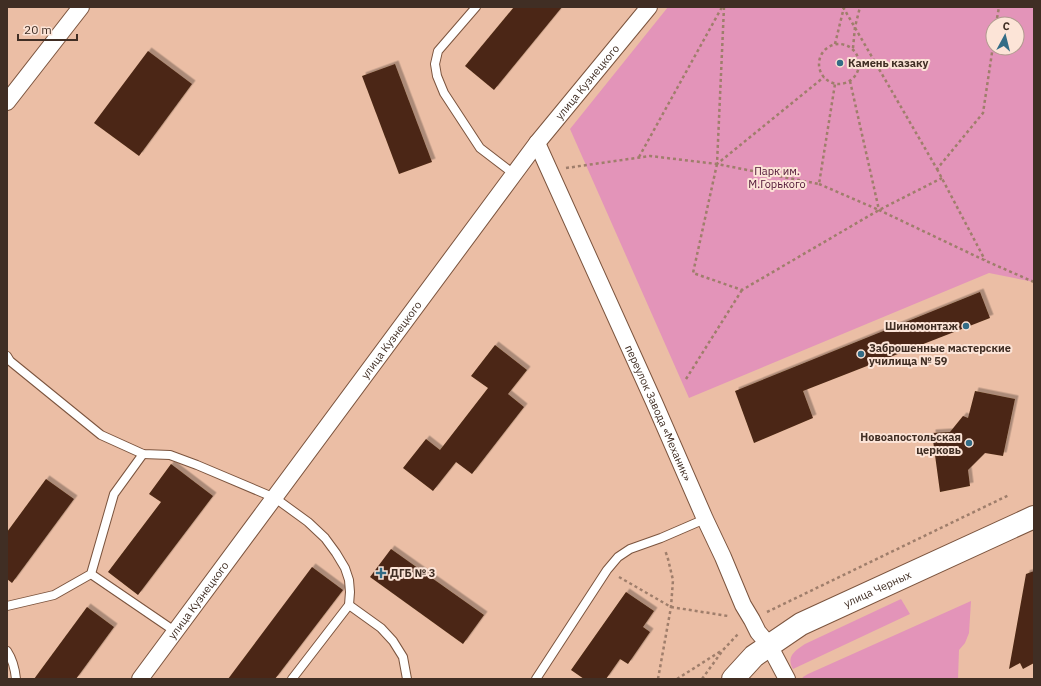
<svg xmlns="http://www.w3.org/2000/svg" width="1041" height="686" viewBox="0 0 1041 686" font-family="'IBM Plex Sans',sans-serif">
	<defs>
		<filter id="shadow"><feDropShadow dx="3.5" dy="-3.5" stdDeviation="0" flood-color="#0004"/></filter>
	</defs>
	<rect width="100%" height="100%" fill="#ebbea5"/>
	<g fill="#e394b9" fill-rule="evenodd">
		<path d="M668,7H1034V282L989,273L689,398L570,129ZM993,24H1017V48H993Z"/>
		<path d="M901,599L910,614L793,669C786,656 795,651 805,644Z"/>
		<polygon points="971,601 969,633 965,643 959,650 958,679 802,679 803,677 808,674"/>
	</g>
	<g fill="#4b2813" filter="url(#shadow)">
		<polygon points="514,7 562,7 494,90 465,66"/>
		<polygon points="148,51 192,84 139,156 94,123"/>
		<polygon points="395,64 432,162 399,174 362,76"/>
		<polygon points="980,292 990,318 803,391 813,418 754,443 735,391"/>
		<polygon points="495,345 527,370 508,394 524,407 472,474 456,462 433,491 403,468 426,439 440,450 488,388 471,376"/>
		<polygon points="975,391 1015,399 1003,456 985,453 968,470 970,486 940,492 932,433 950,432 963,416 968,418"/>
		<polygon points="171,464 213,496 138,595 108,572 161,502 149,494"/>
		<polygon points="46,479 74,499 12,583 7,579 7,532"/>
		<polygon points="391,549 484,615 463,644 370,577"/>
		<polygon points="312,567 343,590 275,679 228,679"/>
		<polygon points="1034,571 1034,663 1023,669 1020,663 1009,669 1026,574"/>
		<polygon points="626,592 654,611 643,627 650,632 628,664 620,659 606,679 584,679 571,670"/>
		<polygon points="87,607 114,627 76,679 34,679"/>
	</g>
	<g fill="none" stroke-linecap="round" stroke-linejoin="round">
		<g stroke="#7b543e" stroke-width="10">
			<g id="service">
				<polyline points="476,7 438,51 435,64 437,76 444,93 480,148 514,174"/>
				<polyline points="7,356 10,361 101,435 143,454 170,455 197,465 275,498 308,522 325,538 336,553 345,568 349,580 350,592 349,605 292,679"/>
				<polyline points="91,574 176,632"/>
				<polyline points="349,605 381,628 393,641 403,657 407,679"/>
				<polyline points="7,606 54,595 91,574 114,494 143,454"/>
				<path d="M7,651C13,660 15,669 16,679"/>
				<polyline points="536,679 607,570 618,557 630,549 661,538 705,519"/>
			</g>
		</g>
		<g stroke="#7b543e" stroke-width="18">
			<g id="minor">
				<polyline points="7,102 81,7"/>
				<path id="s1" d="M537,143L654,402L705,519L723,557L743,605L752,620L758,632L769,645L787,679"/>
				<path id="s2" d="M140,679L514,174L537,143L649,7"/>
			</g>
		</g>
		<g stroke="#7b543e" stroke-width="24">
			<g id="primary">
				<path id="s3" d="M733,679L754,656L801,624L1034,517"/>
			</g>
		</g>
		<g stroke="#9f7e6b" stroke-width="2.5" stroke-dasharray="3 3" stroke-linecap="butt">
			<polyline points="724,7 717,164 824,77"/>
			<polyline points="843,7 937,169 983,113 993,46"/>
			<polyline points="996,24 999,7"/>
			<circle cx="839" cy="64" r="20"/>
			<polyline points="835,44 844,7"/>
			<polyline points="853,48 855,27 860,7"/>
			<polyline points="850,81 879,210 986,261 1034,282"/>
			<polyline points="639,157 722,7"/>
			<polyline points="717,164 693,273 742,290 879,210 942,178"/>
			<polyline points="566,168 650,156 717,164 819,184 835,84"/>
			<polyline points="937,169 985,260"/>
			<polyline points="819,184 879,210"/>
			<polyline points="686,379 742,290"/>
			<polyline points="619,577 671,607 728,616"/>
			<polyline points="767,612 1009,495"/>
			<polyline points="658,679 671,607 673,580 668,559 665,550"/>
			<polyline points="677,679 721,651"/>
			<polyline points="702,679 723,650 739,633"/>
		</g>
		<use href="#service" stroke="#fff" stroke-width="8"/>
		<use href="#minor" stroke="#fff" stroke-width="16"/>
		<use href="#primary" stroke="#fff" stroke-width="22"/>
	</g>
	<g fill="#336c86" stroke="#fce4d7" stroke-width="1.5">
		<circle cx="840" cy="63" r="4"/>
		<circle cx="966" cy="326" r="4"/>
		<circle cx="861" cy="354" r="4"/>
		<circle cx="969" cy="443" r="4"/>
		<path d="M379 567h4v4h4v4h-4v4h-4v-4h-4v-4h4z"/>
	</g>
	<g text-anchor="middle" stroke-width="4" stroke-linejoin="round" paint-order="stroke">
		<g font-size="11" font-weight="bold" fill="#402e24" stroke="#fce4d7" text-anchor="start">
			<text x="848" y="67">Камень казаку</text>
			<text x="958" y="330" text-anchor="end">Шиномонтаж</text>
			<text x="869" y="352">Заброшенные мастерские<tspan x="869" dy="13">училища № 59</tspan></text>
			<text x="961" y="441" text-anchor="end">Новоапостольская<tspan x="961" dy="13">церковь</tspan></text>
			<text x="390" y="577">ДГБ № 3</text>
		</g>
		<g font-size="11" fill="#402e24" stroke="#fce4d7">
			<text dy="4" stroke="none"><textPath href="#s2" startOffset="746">улица Кузнецкого</textPath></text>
			<text dy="4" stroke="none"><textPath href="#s2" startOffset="422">улица Кузнецкого</textPath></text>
			<text dy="4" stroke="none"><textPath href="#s1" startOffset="296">переулок Завода «Механик»</textPath></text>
			<text dy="4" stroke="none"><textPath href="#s3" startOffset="172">улица Черных</textPath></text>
			<text dy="4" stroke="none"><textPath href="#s2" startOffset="98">улица Кузнецкого</textPath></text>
		</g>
		<g font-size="11" fill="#4d1233" stroke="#fce4d7">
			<text x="777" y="175">Парк им.<tspan x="777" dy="13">М.Горького</tspan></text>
		</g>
	</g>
	<rect width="1041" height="686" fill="none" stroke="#402e24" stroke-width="16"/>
	<g transform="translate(1005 36) rotate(7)"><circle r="19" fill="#fce4d7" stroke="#b19b8f"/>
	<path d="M0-3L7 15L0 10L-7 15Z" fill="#336c86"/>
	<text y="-6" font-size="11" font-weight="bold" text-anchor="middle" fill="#402e24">С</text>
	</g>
	<path d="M18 34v6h59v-6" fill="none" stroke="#402e24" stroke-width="2"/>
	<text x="24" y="34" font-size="12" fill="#402e24" stroke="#fce4d7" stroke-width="3" paint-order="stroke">20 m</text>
</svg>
